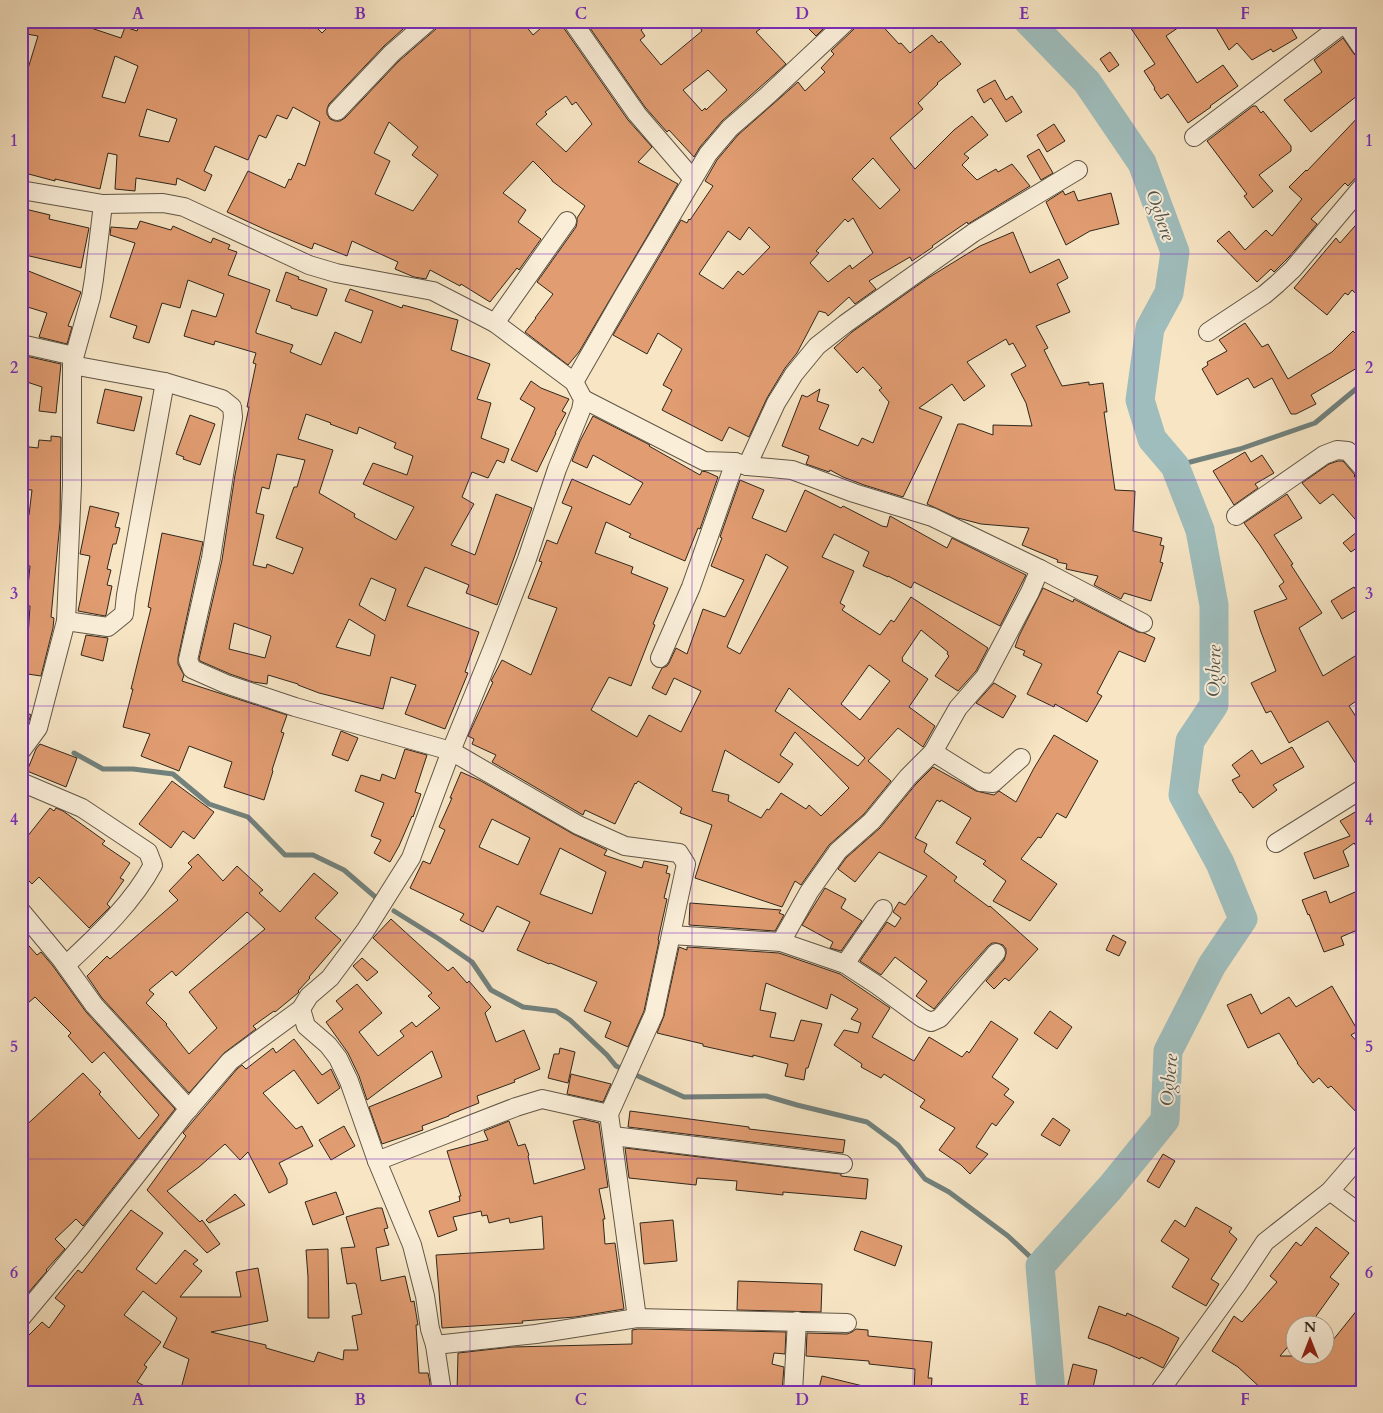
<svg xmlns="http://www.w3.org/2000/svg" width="1383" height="1413" viewBox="0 0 1383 1413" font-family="Cardo,serif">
	<rect width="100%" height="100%" fill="#f7e5c4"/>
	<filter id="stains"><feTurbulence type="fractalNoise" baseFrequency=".004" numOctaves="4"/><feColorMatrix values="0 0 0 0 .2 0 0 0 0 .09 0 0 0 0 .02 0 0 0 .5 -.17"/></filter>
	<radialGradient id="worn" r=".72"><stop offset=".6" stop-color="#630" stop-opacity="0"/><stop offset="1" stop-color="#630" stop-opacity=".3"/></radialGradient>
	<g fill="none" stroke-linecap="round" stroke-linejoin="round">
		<g stroke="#72817c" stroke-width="5">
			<polyline points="1175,466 1240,449 1315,423 1362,384"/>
			<polyline points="74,753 103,769 133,769 173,774 209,804 248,817 285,855 313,855 344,870 380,901"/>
			<polyline points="394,911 439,939 472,962 491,990 523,1007 556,1011 570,1020 607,1055 616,1066 684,1097 766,1096 797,1105 867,1122 898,1145 925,1179 949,1192 1008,1236 1040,1266"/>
		</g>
		<polyline stroke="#9fbdbc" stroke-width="29" points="1028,21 1087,82 1142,163 1175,252 1169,293 1150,328 1140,400 1152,439 1175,466 1200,530 1214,605 1214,705 1190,741 1183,795 1220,863 1243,919 1212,965 1168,1051 1165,1120 1110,1188 1040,1266 1051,1392"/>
	</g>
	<g fill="#e19c71" stroke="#2f271c" fill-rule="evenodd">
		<path d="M21,21H70L121,38L125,27L137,31L141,21H256L269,27L272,21H296L310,29L314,25L322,33L334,21H412L384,46L329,104L327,109V114L330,119L335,121H340L345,118L399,61L436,29L439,25L442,29L451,21H522L533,35L549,21H561L563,27L628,120L652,147L638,162L678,184L579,352L568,365L525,332L536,318H535L553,294L537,282L576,227L577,222V218L585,206L552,181V180L533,161L503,193L526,210L518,222L541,239L519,270L517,268L490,302L461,284L460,286L430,270L426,279L414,277L395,269L398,262L352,241L347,256L314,243L312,249L264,229L227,212L248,171L285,188L289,179L291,180L298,163L305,166L320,122L293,107L287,119L277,115L266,138L259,135L248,160L215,146L204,171L212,175L205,191L177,178L176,185L136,178L135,191L115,189L117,155L108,153L100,189L55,179V181L21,172V74L26,75L38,36L21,33ZM115,56L138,66L125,103L102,97ZM566,96L572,105L576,102L592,124L566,152L536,124L547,114L545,112ZM147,109L177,119L169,142L139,136ZM389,122L418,147L412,155L438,175L413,211L375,194L390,161L374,153Z"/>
		<path d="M600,21H652L641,30L645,36L640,40L661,65L702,31L697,21H771L756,32L786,64L722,121L700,147L694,157L669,130L667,132L645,107L590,28ZM708,70L727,90L706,110L705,108L702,111L683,90Z"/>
		<polygon points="801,21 831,21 816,36"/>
		<path d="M857,21H878L899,44L901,43L910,53L932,35L939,43L941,41L961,64L937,83L938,84L918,103L923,109L890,138L915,169L954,130L972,116L988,135L964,154L969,158L962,165L977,180L996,169L998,172L1012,164L1030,186L968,224L967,222L932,246L933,247L912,261L910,257L869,281L876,289L855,304L849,297L828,316L826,313L819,311L797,353L785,368L767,398L749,437L729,427L722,441L662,410L672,390L663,385L682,349L658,333L647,354L613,335L681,220L687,223L689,219L690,220L713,186L705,181L717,160L738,135L798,82L805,91L825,72L821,68L834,54L831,51L854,29ZM873,158L900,190L880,209L852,179ZM853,218L873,253L852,269L850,265L828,282L810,263L819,253L816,251L845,219L848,222ZM749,227L770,247L743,275L738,271L723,289L699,274L728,231L740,240Z"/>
		<polygon points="1126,21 1188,21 1166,36 1197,83 1223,65 1238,86 1210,106 1211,107 1188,123 1168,94 1161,99 1154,89 1155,88 1144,71 1155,64"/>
		<polygon points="1212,21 1287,21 1297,38 1273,52 1271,49 1252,60 1237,43 1229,50"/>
		<polygon points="1343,38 1354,54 1357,57 1362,58 1362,92 1311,132 1284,100 1322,72 1314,60"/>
		<polygon points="1110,52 1119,65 1109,72 1100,59"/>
		<polygon points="995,80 1006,100 1012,96 1022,112 1006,122 991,98 984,103 977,90"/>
		<polygon points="1253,106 1256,106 1261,113 1263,111 1291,146 1291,151 1259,175 1273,191 1253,208 1244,196 1247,194 1207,141"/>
		<polygon points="1362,113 1362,171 1348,186 1345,183 1311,219 1317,224 1289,257 1274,272 1271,269 1257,282 1217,241 1229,231 1245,250 1266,230 1272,236 1302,199 1289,187 1306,170 1307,171"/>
		<polygon points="1054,124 1065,141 1047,152 1037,135"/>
		<polygon points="1039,149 1053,173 1041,180 1027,156"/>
		<polygon points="1063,191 1065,195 1074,191 1078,201 1111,193 1119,224 1090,231 1066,245 1046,202"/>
		<polygon points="21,208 50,215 49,219 89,228 81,268 21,254"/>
		<polygon points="1362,218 1362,299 1352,290 1348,295 1345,293 1327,315 1294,288 1336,238 1340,243"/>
		<path d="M140,221L171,230L173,226L211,243L213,238L230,245L228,249L237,252L228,275L270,290L256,331V333L293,345L290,352L321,365L335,332L361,343L373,311L345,301L350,289L402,308L403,305L458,320L451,350L490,364L477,399L491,403L481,438L509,449L504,463L497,460L488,478L472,472L462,497L474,504L451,545L475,555L496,494L532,508L497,605L466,593L469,585L425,567L407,606L479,632L465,672L468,673L445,729L405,714L416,685L391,677L383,709L319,693L298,685V684L268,675L267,684L253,682L230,674L200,661L199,659L222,560L235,475L249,407H247L256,364L253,363L256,353L215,341L214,345L184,336L192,310L216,317L224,294L188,280L180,308L162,303L149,343L133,338L137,326L110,317L135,243L110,235L111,227L137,229ZM306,414L331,423L330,424L357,434L359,427L396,443L394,448L413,456L407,475L373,463L363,484L414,507L396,540L354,517L355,514L319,493L333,450L298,439ZM277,454L305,460L297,487H294L276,538L303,548L293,574L267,564L266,568L253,565L264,515L256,513L262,487L269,489ZM371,578L396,589L385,621L359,605ZM349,619L375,635L370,656L336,647ZM234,623L271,636L265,658L229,649Z"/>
		<polygon points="1013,232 1030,273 1059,259 1068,278 1057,284 1070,312 1036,326 1048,348 1044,350 1062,386 1089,382 1089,385 1103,383 1107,412 1104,412 1115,490 1135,491 1133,531 1162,538 1160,545 1164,546 1160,562 1163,563 1151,601 1124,593 1121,599 1094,585 1098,576 1066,569 1067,564 1057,562 1058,560 1022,545 1029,528 981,524 958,518 927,504 958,424 963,424 993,435 993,425 1032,426 1026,403 1011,374 1026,366 1013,343 1009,345 1006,339 967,362 985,386 964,401 952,384 919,408 942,417 903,497 864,485 843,477 830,470 829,472 806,464 809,456 782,446 802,395 807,397 820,389 817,401 829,405 819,429 858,446 862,438 873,443 889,402 879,390 882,388 863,367 857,373 834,348 852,332 928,278 980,246"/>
		<polygon points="21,268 81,292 68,326 72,327 67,344 39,337 47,313 21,305"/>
		<polygon points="286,272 299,277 298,279 327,289 317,316 291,308 291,306 276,301"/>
		<polygon points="1245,323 1262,347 1268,344 1288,379 1332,352 1353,331 1362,340 1362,364 1357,368 1311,395 1316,404 1296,414 1291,414 1272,378 1254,388 1248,378 1217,395 1202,369 1208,365 1207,362 1227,351 1219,340"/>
		<polygon points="21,355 61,364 56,413 39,411 42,387 21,380"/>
		<polygon points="531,381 541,388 569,399 562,411 566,413 555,433 556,433 537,472 511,460 535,408 520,399"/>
		<polygon points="105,389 142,397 134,431 97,423"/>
		<polygon points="190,415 215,424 200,465 183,459 184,457 176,454"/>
		<path d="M593,416L650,445L649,446L700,475L702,471L707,472L718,477L700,529L698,528L685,561L629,537L631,534L606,522L595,553L633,567L631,573L668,588L653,624L655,625L631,686L609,677L591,710L637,737L649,715L681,732L701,691L674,678L666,695L652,688L662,668L667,666L669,663L676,648L687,654L703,609L725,617L744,580L711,566L722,538L720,537L740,480L764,490L752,518L786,532L805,490L841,508L843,506L882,526L887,527L890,516L947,548L952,538L1026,575L1000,626L914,582L911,588L888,576V577L863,566L869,552L834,534L822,557L854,571L840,603L845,606L842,610L880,635L891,620L894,622L911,597L988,648L976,671L958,691L935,676L949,656L947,654L948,652L921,630L902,658L903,660L902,661L928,679L909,707L935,726L923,747L898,728L868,761L891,781L864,814L829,845L801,885L795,881L782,907L695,878L712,825L680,813L682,808L638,781L636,784L635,783L615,824L585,810L583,815L492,762L496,755L472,744L474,739L468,736L493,682L491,681L492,679L502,660L531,675L557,608L528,598L542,562L539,561L547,540L557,544L572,507L562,503L572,479L630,505L643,483L593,455L587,468L572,461L580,441ZM766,554L788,567L740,654L727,647ZM869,665L890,681L860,720L841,704ZM789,688L865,758L858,766L775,711ZM795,732L849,788L821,816L809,805L806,809L781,793L769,810L767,809L761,818L728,801L729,795L712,791L725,750L779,783L793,764L780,755Z"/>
		<polygon points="51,436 61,437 60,522 51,617 54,618 53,628 41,676 21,673 21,650 27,652 30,606 26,606 30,566 21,565 21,515 29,515 32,490 21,489 21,446 38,448 39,440 51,441"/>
		<polygon points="1245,452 1251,462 1262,455 1274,473 1255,484 1258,488 1234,505 1213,471"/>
		<polygon points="1338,461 1343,461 1355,475 1354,476 1362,485 1362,527 1333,494 1320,504 1302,483 1329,464"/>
		<polygon points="1287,494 1302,518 1274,535 1293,564 1291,565 1322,613 1299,628 1323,676 1355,656 1362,667 1362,697 1349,706 1362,726 1362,773 1328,721 1289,743 1271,711 1266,713 1251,683 1276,671 1261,632 1254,611 1287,599 1279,586 1284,582 1260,545 1244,523"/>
		<polygon points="90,506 119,513 115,527 120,528 116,544 113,544 107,569 111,570 107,585 112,586 106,615 105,616 78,611 90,556 80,554"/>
		<polygon points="1362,528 1362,544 1351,552 1343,543"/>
		<polygon points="162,533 203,542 178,658 178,664 184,675 182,681 287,715 281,732 284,733 272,770 273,771 264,800 224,787 232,762 189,746 179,771 141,756 150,734 123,727 133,689 131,689 151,608 148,607"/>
		<polygon points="1354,587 1362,599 1362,607 1342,619 1331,601"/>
		<polygon points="1043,588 1073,602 1074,599 1138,632 1144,633 1155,638 1145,662 1119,651 1097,693 1102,696 1087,722 1055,704 1054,707 1027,694 1042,664 1023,655 1025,651 1015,647 1019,636"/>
		<polygon points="86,635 108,638 103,661 81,655"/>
		<polygon points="994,683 1016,696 1003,718 976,703"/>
		<polygon points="21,709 31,715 28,723 21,733"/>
		<polygon points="341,731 358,738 348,761 332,755"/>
		<polygon points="1054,735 1098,761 1066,818 1057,813 1041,838 1038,837 1021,859 1057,884 1030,921 993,901 1006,881 983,864 986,861 956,843 971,818 941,800 940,802 937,800 915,838 927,844 924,852 957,877 954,881 989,907 990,906 1038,949 1009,981 1005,978 994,989 986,981 1004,960 1006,954 1006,949 1003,945 997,943 992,943 988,946 955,983 934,1009 916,996 927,981 895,957 881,975 860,961 887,922 895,927 901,918 893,912 894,910 899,902 905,905 927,876 879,852 855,882 838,869 846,858 880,828 916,784 933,767 976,791 994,795 999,791 1016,802 1034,768"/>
		<polygon points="40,744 77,758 66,787 27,771 36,749"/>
		<polygon points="1292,747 1304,767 1273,785 1277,790 1253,808 1241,792 1240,793 1232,780 1240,776 1232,765 1252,750 1261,764"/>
		<polygon points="405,749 427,755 415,792 421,794 413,817 412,816 399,846 390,862 374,853 381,840 371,836 384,803 355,791 361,775 380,781 382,774 395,779"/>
		<path d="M461,772L481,781L573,834L607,850L604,855L642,868L644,861L668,866L666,873L670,874L664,898L667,899L658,940L659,941L644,1011L628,1047L605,1037L611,1022L584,1011L597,982L550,963L549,964L517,950L530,922L497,906L483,932L460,920L464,914L410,888L423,861L430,864L445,830L439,827L452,798H450ZM492,819L530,838L518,865L479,847ZM560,848L606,872L592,914L540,894Z"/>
		<polygon points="172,781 214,812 194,839 183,831 171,848 139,824"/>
		<polygon points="50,808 54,811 56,808 63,811 105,841 102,844 130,863 120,878 124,880 107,904 110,907 89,928 39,877 32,884 21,873 21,832 27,837"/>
		<polygon points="1362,808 1362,855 1354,843 1343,851 1349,866 1314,879 1304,853 1350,836 1340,821"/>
		<path d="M198,854L223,881L237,866L263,890L259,893L280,912L314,873L338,893L315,918L341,940L309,977L310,978L298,991L299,992L298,993L275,1012L274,1011L253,1026L256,1029L224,1053L189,1093L102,998L87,976L107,956L110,959L178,900L169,891L192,867L188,863ZM247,912L265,929L189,992L217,1028L189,1054L166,1025L167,1024L146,1003L154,994L149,990L172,971L176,976Z"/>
		<polygon points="825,888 846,899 841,908 862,921 841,951 830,948 833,942 802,925"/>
		<polygon points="1362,889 1362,928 1341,937 1344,945 1324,952 1309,914 1308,915 1302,900 1326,891 1330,903"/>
		<polygon points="690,903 781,910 779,913 784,915 775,931 689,925"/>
		<polygon points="391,919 448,971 453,967 467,983 469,981 491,1007 485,1013 496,1042 524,1030 540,1069 514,1080 515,1082 477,1096 479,1103 449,1115 449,1116 422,1126 423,1130 382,1144 369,1107 442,1077 432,1051 367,1100 359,1076 348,1053 326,1022 343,1009 336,1001 357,984 382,1013 359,1032 378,1056 404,1036 400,1031 412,1022 416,1027 440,1008 428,996 432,993 373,938"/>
		<polygon points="1113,935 1126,942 1119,956 1106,950"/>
		<polygon points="21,937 37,955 41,952 53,966 86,1012 175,1109 83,1226 76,1219 55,1239 65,1249 46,1270 47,1271 21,1301 21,1130 83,1073 101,1092 99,1094 139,1139 159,1115 104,1052 92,1063 68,1036 71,1033 35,997 21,1009"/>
		<polygon points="679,947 687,950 687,947 779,953 840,974 890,1008 872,1037 914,1061 929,1037 962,1057 967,1051 969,1053 991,1021 1018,1039 992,1077 1009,1089 1004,1095 1014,1102 996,1126 992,1123 976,1147 988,1154 970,1174 961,1165 939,1150 955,1128 920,1107 925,1100 884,1074 881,1078 861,1067 862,1064 834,1045 844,1030 858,1033 861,1023 851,1019 858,1009 831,994 827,1009 766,983 760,1010 776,1013 770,1037 794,1041 801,1020 822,1024 808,1068 806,1068 804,1080 785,1076 788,1064 753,1055 753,1057 703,1046 703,1044 657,1033 664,1016"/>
		<polygon points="362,958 378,972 367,981 353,966"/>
		<polygon points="1332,986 1358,1031 1351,1035 1362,1047 1362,1118 1331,1086 1328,1088 1319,1078 1313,1083 1297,1063 1298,1063 1279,1033 1248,1048 1227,1005 1251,994 1261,1014 1289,997 1296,1007"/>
		<polygon points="1050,1011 1072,1027 1057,1049 1034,1033"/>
		<polygon points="294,1039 322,1075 331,1069 340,1088 318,1104 294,1070 263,1093 296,1129 302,1126 313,1146 279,1163 287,1179 287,1184 269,1193 248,1152 240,1160 225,1144 199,1167 167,1191 200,1222 202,1220 220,1244 207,1253 147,1190 186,1136 183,1133 237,1069 242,1065 246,1069 273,1048 276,1053"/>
		<polygon points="560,1048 575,1052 568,1083 548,1078 554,1054 559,1054"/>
		<polygon points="571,1074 611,1084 603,1102 567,1094"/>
		<polygon points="630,1111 749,1127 749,1129 845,1140 843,1153 628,1127"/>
		<polygon points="1053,1118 1070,1130 1060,1146 1041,1135"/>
		<polygon points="582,1119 599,1123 608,1187 599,1189 605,1219 603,1219 605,1244 615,1243 624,1309 575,1317 522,1321 523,1323 442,1328 436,1255 544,1249 542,1216 510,1223 509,1218 489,1223 487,1215 482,1216 481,1211 453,1217 457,1230 438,1237 429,1211 460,1201 459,1196 461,1196 447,1151 488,1140 484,1131 509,1121 518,1146 525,1144 529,1155 528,1156 534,1184 585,1169 573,1121"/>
		<polygon points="344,1126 355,1146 331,1160 319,1140"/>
		<polygon points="625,1148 841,1174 841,1176 868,1179 866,1199 783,1192 783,1195 736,1190 737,1181 697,1178 696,1185 629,1178"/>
		<polygon points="1163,1154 1175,1161 1159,1188 1147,1181"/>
		<polygon points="336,1192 344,1214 313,1225 305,1202"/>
		<polygon points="235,1194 245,1205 209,1223 206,1220"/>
		<polygon points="1196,1207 1232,1228 1229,1232 1237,1239 1211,1279 1219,1284 1206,1306 1172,1287 1189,1259 1161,1241 1175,1220 1185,1227"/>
		<polygon points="377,1208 382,1208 388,1228 384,1229 389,1245 376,1248 381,1281 405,1276 411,1302 414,1301 418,1325 416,1325 419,1373 428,1373 430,1383 429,1391 386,1389 386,1392 180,1392 189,1359 163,1347 177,1318 143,1291 124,1315 161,1342 144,1365 147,1367 137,1382 156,1392 21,1392 21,1328 29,1335 42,1322 49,1328 65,1306 55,1298 78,1270 82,1273 131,1210 163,1233 136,1269 156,1284 185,1250 198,1260 193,1264 202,1271 180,1297 241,1297 236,1272 258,1268 268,1321 211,1332 266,1345 266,1348 314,1362 318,1352 343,1360 344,1350 358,1350 352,1316 362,1314 356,1284 354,1283 347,1284 341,1248 355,1247 346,1217"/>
		<polygon points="673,1220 677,1261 644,1264 640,1223"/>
		<polygon points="1316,1227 1349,1253 1330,1277 1339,1284 1309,1326 1296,1326 1296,1337 1280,1356 1326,1356 1326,1333 1333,1340 1362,1304 1362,1383 1352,1392 1265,1392 1238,1367 1212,1351 1234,1316 1242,1322 1277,1282 1270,1276 1296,1242 1301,1246"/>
		<polygon points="861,1231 902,1246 895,1266 854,1250"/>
		<polygon points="328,1249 329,1318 308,1318 308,1277 306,1250"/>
		<polygon points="738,1281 822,1284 821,1312 737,1310"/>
		<polygon points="1099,1306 1126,1316 1127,1313 1160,1328 1179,1338 1163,1368 1141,1357 1140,1359 1108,1345 1088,1338"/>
		<polygon points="638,1329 786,1332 785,1354 774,1353 772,1364 784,1367 782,1392 457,1392 458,1353 512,1347 632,1344 632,1330"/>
		<polygon points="856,1329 868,1330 868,1336 932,1342 928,1378 932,1378 931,1392 914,1392 915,1369 869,1364 869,1361 806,1356 807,1333 847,1334 852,1332"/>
		<polygon points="1073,1364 1097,1370 1092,1392 1066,1392"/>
		<polygon points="822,1376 867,1387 866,1392 818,1392"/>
	</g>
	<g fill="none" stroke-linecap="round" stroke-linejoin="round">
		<g stroke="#615646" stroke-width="20">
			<g id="minor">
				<polyline points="572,21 637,114 693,179"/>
				<polyline points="1345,23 1362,48"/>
				<polyline points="337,111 392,53 429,21"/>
				<polyline points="1194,137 1347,21"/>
				<polyline points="21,190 103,204 163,203 184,207 309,265 336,273 433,291 495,323 574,382 583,399 581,410 557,469 527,559 494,645 451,751 411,858 365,931 330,978 309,996 301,1009 230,1061 186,1112 81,1246 21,1318"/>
				<polyline points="495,323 567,221"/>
				<polyline points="1208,332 1264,295 1277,284 1293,269 1362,187"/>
				<polyline points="21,344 74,356"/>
				<polyline points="72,365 165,382 222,399 232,407 233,417 211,558 188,660 192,669 226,684 295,707 451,751 578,825 625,846 679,853 686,864 654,1014 609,1114 637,1318"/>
				<polyline points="574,382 624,295 708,154 730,128 768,95 847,21"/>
				<polyline points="583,399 704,461 735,462 747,466 792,470 854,493 932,517 1040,569 1143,623"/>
				<polyline points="747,466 776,403 794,374 817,346 845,324 973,233 1078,170"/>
				<polyline points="1236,516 1324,455 1337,450 1348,451 1362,467"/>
				<polyline points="66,621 108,627 124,614 126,595 165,382"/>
				<polyline points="660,658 691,587 735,462"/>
				<polyline points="21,751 38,728 66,621 72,485 72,365 91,297 94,279 103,204"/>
				<polyline points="933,752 981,782 993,783 1021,758"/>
				<path d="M21,782L82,808L148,852L153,865C132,904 98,935 66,965"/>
				<polyline points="1276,843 1362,789"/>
				<polyline points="21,911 61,959 94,1005 189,1109"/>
				<polyline points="671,935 781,942 845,964 877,985 922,1018 931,1022 940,1018 996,953"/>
				<polyline points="781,942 809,892 838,851 872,821 908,777 933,752 958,708 985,677 1030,592 1040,569"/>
				<polyline points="845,964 883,909"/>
				<polyline points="301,1009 306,1026 328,1045 338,1058 349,1081 377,1161 412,1245 425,1296 430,1329 435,1345 442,1392"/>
				<polyline points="613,1136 843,1164"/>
				<polyline points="377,1161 516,1107 542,1099 609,1114"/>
				<polyline points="1330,1191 1362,1215"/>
				<polyline points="435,1345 536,1334 637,1318 847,1323"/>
				<polyline points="793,1392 797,1321"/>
				<polyline points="1159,1392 1237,1284 1265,1242 1330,1191 1362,1154"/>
			</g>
		</g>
		<use href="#minor" stroke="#faeed9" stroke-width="18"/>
	</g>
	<path fill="none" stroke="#7b2cbf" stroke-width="1" stroke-opacity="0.55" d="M249,21V1392M470,21V1392M692,21V1392M913,21V1392M1134,21V1392M21,254H1362M21,480H1362M21,706H1362M21,933H1362M21,1159H1362"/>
	<g text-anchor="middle" stroke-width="4" stroke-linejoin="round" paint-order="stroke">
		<g font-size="19" font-style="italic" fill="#51544c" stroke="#faeed9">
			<text transform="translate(1161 215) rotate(70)" y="7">Ogbere</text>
			<text transform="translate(1213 671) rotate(-89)" y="7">Ogbere</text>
			<text transform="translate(1168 1080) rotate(-85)" y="7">Ogbere</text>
		</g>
	</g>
	<rect width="1383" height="1413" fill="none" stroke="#f7e5c4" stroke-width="55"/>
	<g transform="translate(1310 1340)"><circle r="24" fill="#faeed9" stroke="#a99e8d"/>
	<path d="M0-4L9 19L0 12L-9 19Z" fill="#8f2418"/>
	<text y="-8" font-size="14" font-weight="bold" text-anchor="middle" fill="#2f271c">N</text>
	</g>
	<rect x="28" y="28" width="1328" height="1358" fill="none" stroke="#7b2cbf" stroke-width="2"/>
	<g font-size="16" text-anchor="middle" font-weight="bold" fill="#7b2cbf">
		<text x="138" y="19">A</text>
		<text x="360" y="19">B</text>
		<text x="581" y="19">C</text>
		<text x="802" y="19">D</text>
		<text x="1024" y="19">E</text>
		<text x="1245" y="19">F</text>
		<text x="14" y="146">1</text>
		<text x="1369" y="146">1</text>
		<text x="14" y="373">2</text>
		<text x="1369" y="373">2</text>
		<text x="14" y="599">3</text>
		<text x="1369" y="599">3</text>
		<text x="14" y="825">4</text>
		<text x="1369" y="825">4</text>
		<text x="14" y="1052">5</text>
		<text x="1369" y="1052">5</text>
		<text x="14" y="1278">6</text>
		<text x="1369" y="1278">6</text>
		<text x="138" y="1405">A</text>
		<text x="360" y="1405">B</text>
		<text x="581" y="1405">C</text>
		<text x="802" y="1405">D</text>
		<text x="1024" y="1405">E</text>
		<text x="1245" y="1405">F</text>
	</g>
	<rect width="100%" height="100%" filter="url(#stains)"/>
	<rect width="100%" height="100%" fill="url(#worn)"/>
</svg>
